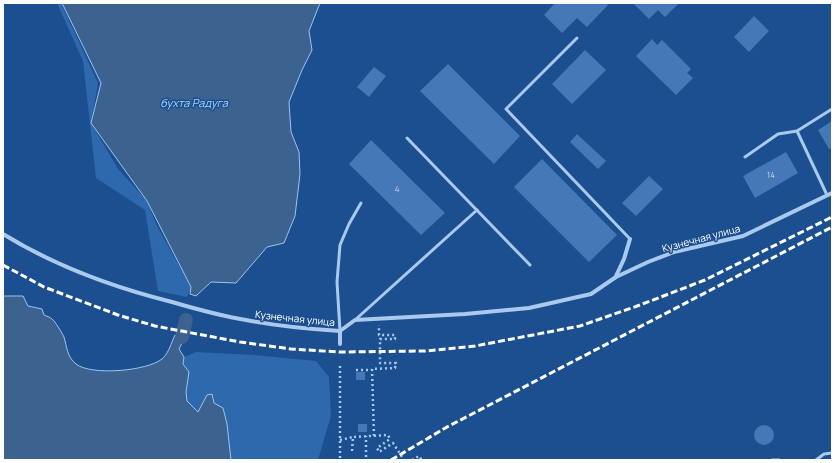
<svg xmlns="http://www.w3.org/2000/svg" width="835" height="463" viewBox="0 0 835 463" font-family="Manrope,sans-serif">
	<rect width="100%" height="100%" fill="#1b4f8f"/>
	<g fill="#2e69ad">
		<polygon points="57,3 61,3 98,83 91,123 118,169 147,201 156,224 191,287 187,297 158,291 145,210 96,178 83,61"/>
		<polygon points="196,352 253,355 316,361 329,377 331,416 318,460 231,460 227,424 214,404 207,395 198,412 186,401 186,392 189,372 183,363 184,357"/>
	</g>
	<g fill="#3c6290" stroke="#9cc4f0">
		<polygon points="62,3 320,3 309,31 312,50 302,70 289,102 291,132 299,152 300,174 295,216 284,243 267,247 236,283 211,282 196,296 190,294 191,287 147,201 91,123 101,83"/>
		<path d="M3,296H23L28,306L42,309L44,315C46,316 50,317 52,319C55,321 62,333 64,337C67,347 67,357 76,364C91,376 147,371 162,359C169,353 171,343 175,335L182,337L183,341L179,349L184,357L183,364L189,372L186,392L187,401L198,412L207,395L212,394L214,403L223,408L227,424L231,460H3Z"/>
	</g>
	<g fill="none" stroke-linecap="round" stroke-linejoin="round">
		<polyline stroke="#3c6290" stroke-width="14" points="182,337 186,320"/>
	</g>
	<g fill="#4478b7">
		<polygon points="555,3 606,3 608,5 587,27 577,18 562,33 544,15"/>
		<polygon points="633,3 679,3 665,17 658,10 649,19"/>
		<polygon points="754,16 769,31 749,52 734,37"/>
		<polygon points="652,39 657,45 662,40 691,69 687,73 693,78 676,95 636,56"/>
		<polygon points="585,50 606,70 572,104 552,84"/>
		<polygon points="448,64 520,136 494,164 420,91"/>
		<polygon points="374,67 386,76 369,97 357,87"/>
		<polygon points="832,121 832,148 829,149 818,130"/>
		<polygon points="577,134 606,161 598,169 570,142"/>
		<polygon points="371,140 445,213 421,235 349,164"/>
		<polygon points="786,152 798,173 755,198 743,176"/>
		<polygon points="542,159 617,235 589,262 514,187"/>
		<polygon points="649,176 663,189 636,216 622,203"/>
		<rect x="356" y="372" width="9" height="8"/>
		<rect x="358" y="424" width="9" height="8"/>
		<circle cx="764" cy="435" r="10"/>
	</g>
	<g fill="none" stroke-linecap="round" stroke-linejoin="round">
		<g stroke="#a9c9ee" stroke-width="2.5" stroke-dasharray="2 3" stroke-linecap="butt">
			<polyline points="340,366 340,460"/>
			<polyline points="356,370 372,370"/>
			<polyline points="374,436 372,369 395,368 396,363 380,363 380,339 395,339 395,335 379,335 379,325"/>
			<polyline points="340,440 353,437"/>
			<polyline points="352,451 353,437 388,435 390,439 377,448 379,452 393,443 404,460"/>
			<polyline points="366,457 366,436"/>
			<polyline points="412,460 419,456 421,459 419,460"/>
		</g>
		<g stroke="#a9c9ee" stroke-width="3">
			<polyline points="577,38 506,109 630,239"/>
			<polyline points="797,131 827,195"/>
			<polyline points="407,138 530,265"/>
			<polyline points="745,157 778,134 797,131 832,109"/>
			<polyline points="355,320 477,210"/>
			<polyline points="340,331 337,282 340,245 349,224 361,203"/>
			<polyline points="772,460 779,460"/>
			<polyline points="816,460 824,454 832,453"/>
		</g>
		<g stroke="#a9c9ee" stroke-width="4">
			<path d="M3,234C55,266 112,287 172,302C196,309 221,316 246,320C277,326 308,329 340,331L355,320L465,314L529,308L591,294L616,277L648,262L674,252L743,236L832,193"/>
			<polyline points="616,276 624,259 630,239"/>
			<polyline points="340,331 340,344"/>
		</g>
		<g stroke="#fff" stroke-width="3" stroke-dasharray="7 3" stroke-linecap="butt">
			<polyline points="3,265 44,287 118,315 155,326 240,342 291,349 340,352 425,351 475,346 580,326 640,305 705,280 832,217"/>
			<polyline points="391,460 447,427 832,227"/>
		</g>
	</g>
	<g text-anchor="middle" stroke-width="3" stroke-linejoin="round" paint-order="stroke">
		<g font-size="8" fill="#d0dded">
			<text x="771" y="178">14</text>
			<text x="397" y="192">4</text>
		</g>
		<g font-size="10" fill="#fff" stroke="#1b4f8f">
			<text transform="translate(701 238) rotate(-15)" y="4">Кузнечная улица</text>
			<text transform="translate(295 318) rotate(6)" y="4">Кузнечная улица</text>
		</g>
		<g font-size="11" font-style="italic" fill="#b5d3f5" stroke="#1b4f8f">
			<text x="194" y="107">бухта Радуга</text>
		</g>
	</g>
	<rect width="835" height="463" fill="none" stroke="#ffffff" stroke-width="8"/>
</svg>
